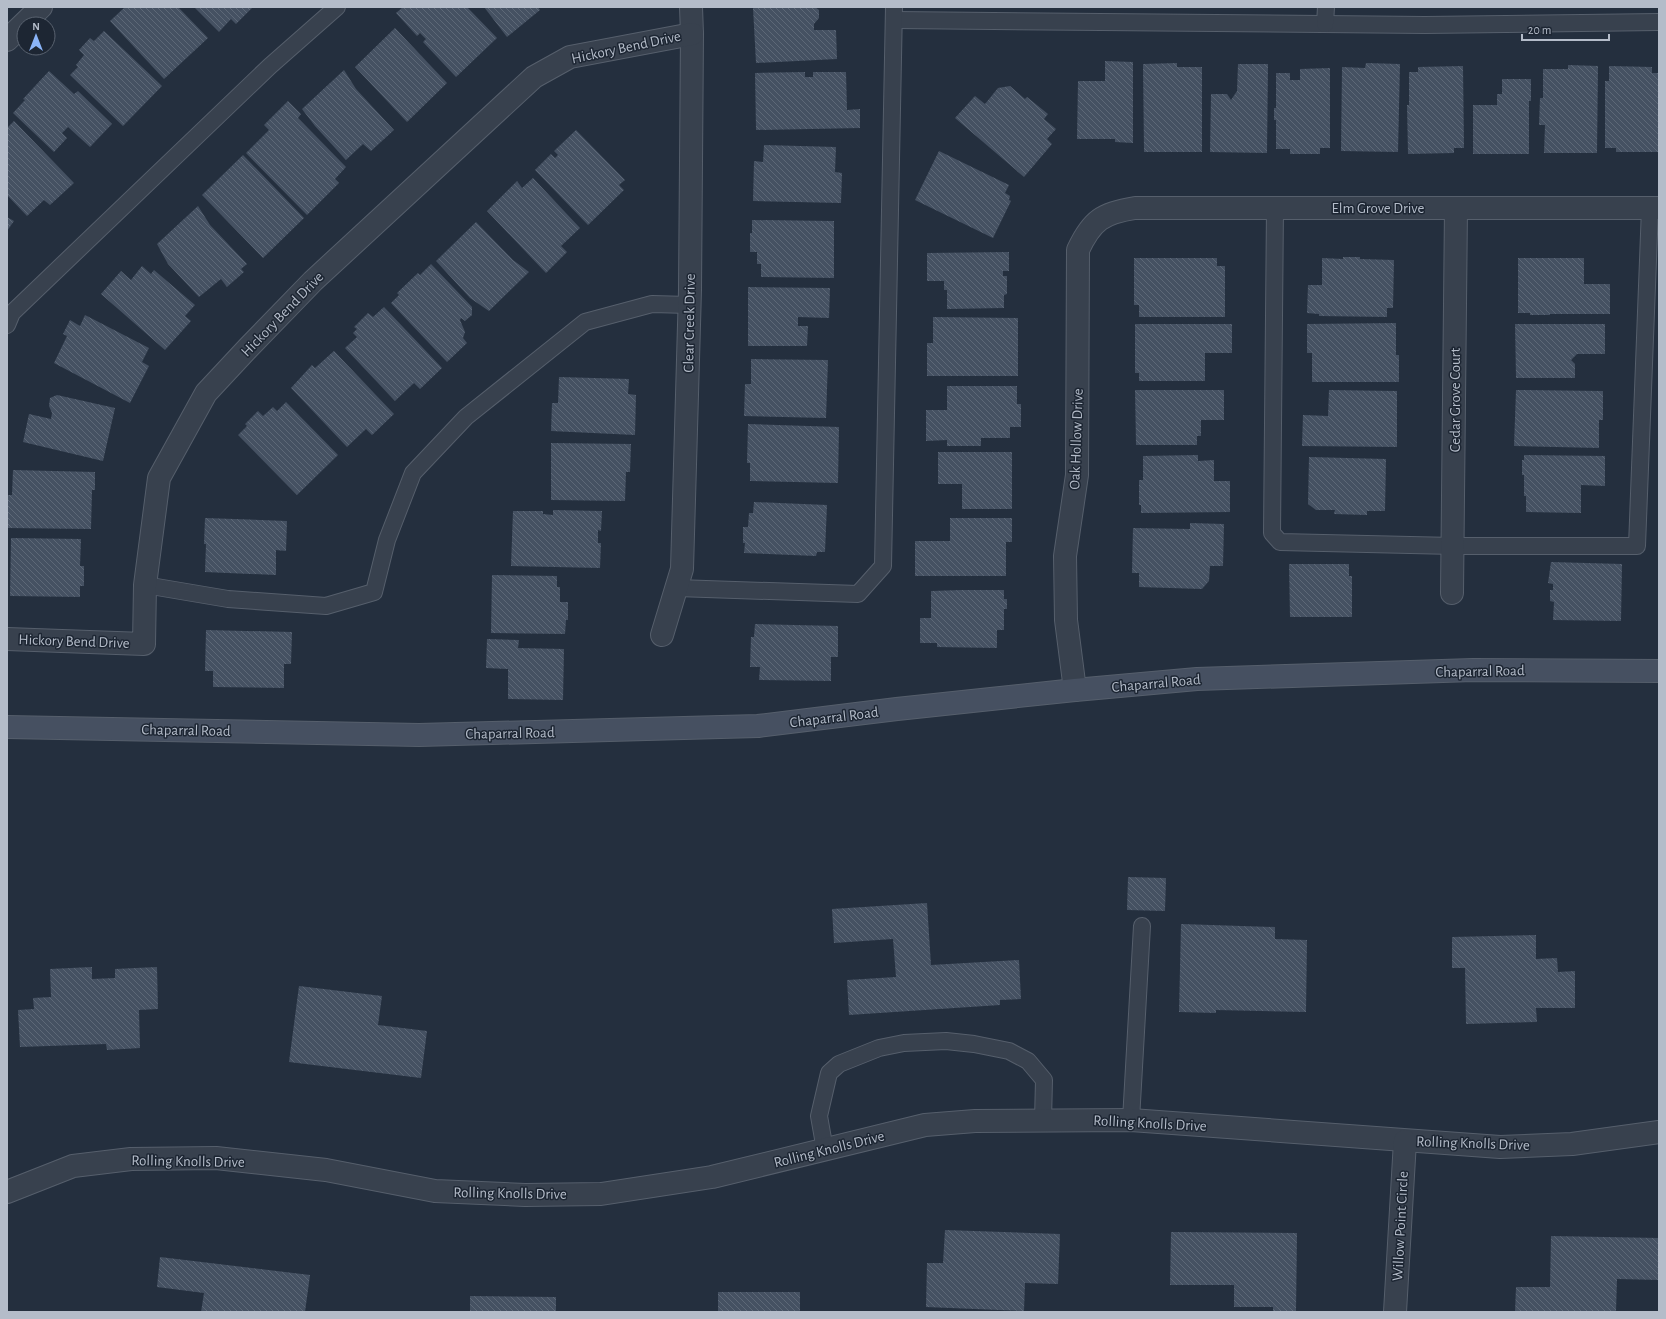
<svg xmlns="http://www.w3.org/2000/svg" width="1666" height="1319" viewBox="0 0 1666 1319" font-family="'Alegreya Sans',sans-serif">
	<defs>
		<pattern id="building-back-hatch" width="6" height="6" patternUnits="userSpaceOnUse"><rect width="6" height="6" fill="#455162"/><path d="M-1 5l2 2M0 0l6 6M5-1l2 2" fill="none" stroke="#5d6877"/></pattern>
	</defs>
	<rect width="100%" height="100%" fill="#242f3e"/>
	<g fill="url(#building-back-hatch)">
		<polygon points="125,7 178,7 208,38 164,79 110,21"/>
		<polygon points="194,7 253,7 236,24 231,19 219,32"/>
		<polygon points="403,7 467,7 497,38 456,77 423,42 426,39 420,33 417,36 396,13"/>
		<polygon points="484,7 538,7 540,10 507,37"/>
		<polygon points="815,7 819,10 819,18 814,24 814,30 836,30 837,59 756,63 753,8"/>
		<polygon points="395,28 447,83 407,122 355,67"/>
		<polygon points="104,31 162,86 123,126 70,75 78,67 76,65 84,55 79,50 90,38 94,41"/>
		<polygon points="1105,61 1133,62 1133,143 1115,142 1115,139 1077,139 1078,81 1105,81"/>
		<polygon points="1177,63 1177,67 1202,67 1202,152 1144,152 1143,64"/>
		<polygon points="1366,63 1400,64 1398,152 1341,151 1342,67 1365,68"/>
		<polygon points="1238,64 1268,64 1267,153 1210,152 1211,94 1227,94 1231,100 1237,91"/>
		<polygon points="1568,65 1598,66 1597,153 1544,153 1545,125 1539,125 1540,98 1543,98 1543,69 1568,69"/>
		<polygon points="1463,66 1464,148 1454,148 1454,153 1408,154 1407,105 1409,105 1409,72 1418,72 1418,67"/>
		<polygon points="1609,66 1652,67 1652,73 1659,73 1659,152 1616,152 1616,148 1605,148 1605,81 1609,81"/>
		<polygon points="1330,68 1330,148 1320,148 1320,154 1290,154 1290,149 1276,149 1276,120 1274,120 1274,108 1276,108 1276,73 1290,73 1290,80 1300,80 1300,69"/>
		<polygon points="344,70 356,89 394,130 371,151 363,144 346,160 315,126 302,109"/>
		<polygon points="49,71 74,94 78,91 112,124 90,147 68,127 62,133 67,138 54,152 13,113 25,100 23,99"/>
		<polygon points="805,72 805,77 813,77 813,72 846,72 847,110 860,109 860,128 756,130 755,73"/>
		<polygon points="1502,79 1531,79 1531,101 1529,101 1529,154 1473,154 1473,105 1497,105 1497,94 1502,94"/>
		<polygon points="1010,86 1025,99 1027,97 1048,114 1044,119 1056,129 1047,139 1052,144 1024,177 955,118 975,96 985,104 998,88"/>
		<polygon points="288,101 301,114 298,118 346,167 335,179 339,183 307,215 246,153 269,130 264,125"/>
		<polygon points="14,121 74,183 50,205 44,200 27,216 7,195 7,128"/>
		<polygon points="576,130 625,180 619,185 624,190 588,225 535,170 551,154 555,158 558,155 554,151"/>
		<polygon points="764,145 836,147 835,172 842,173 841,203 753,201 754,161 763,162"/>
		<polygon points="939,151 1009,185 1005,193 1010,196 1009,200 1011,201 993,238 915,200"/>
		<polygon points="243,155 304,218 263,258 202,195"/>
		<polygon points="533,178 580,228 561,246 567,252 546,273 487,211 517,181 522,188"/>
		<polygon points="198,206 210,225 247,264 241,269 244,272 227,287 221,279 199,297 168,264 157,244"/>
		<polygon points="7,217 14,221 7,231"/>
		<polygon points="752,220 834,221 834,278 761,277 761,264 757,264 757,252 750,252 750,233 752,233"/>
		<polygon points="476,222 513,260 529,272 489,311 470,298 436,261"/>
		<polygon points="1009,252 1009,271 1003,271 1003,276 1007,276 1007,294 1004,295 1004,308 947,309 947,290 944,290 944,281 927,281 927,253"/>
		<polygon points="1343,257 1360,257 1360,259 1394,260 1393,308 1387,308 1387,317 1319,316 1319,314 1307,313 1308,285 1322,285 1322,258 1343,259"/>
		<polygon points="1134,258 1217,258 1217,266 1225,266 1225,317 1139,317 1139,305 1134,305"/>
		<polygon points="1518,258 1584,258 1584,284 1610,284 1610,314 1550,314 1550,315 1530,315 1530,313 1518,313"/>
		<polygon points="431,264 472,307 472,315 465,321 461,318 460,320 465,332 463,338 467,343 447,362 391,303 399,295 397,293 418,273 420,275"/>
		<polygon points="142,266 151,274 154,270 195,305 185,316 191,321 165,350 101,294 121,271 131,280"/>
		<polygon points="748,287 830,288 829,318 798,317 798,326 808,326 807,346 748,346"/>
		<polygon points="384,307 442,368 420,389 414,383 395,401 345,348 357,337 353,333 357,329 354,327 368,313 373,317"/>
		<polygon points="85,315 149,348 142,362 149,366 130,403 54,363 67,336 63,334 70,320 80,326"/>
		<polygon points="933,317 1018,318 1018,376 927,376 927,343 933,343"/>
		<polygon points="1396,323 1396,355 1399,355 1399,382 1312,382 1312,353 1307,353 1307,324"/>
		<polygon points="1135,324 1232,324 1232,353 1205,353 1205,381 1139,381 1139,373 1135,373"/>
		<polygon points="1515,324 1605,324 1605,354 1577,354 1571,360 1575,364 1575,378 1516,378"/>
		<polygon points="334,351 394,414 372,435 366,429 347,447 291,388 312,365 315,368"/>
		<polygon points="751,359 828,360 826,418 744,416 745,384 751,384"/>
		<polygon points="559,377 629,379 628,394 636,395 635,435 551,431 552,403 558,403"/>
		<polygon points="947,386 1017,386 1017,404 1021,404 1021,427 1010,427 1010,438 981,438 981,446 947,446 947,440 926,441 926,410 947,410"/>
		<polygon points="1135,390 1224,390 1224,420 1201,420 1201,436 1197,436 1197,445 1136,445"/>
		<polygon points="1329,390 1397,391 1397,447 1302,446 1303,415 1328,416"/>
		<polygon points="1516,390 1603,391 1603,420 1599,420 1599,448 1514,446"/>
		<polygon points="57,395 115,408 103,461 23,442 29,414 51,419 52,413 49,406 50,398"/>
		<polygon points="286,402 338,455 297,495 238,435 247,426 245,424 258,411 263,416 273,407 277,411"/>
		<polygon points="748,424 839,427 838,483 750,481 750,463 747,463"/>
		<polygon points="551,443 631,444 630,472 626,472 625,501 551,500"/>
		<polygon points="938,452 1012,452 1012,509 962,509 962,484 938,484"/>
		<polygon points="1198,455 1198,461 1214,460 1214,481 1230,481 1230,512 1141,513 1141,505 1139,505 1139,480 1143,480 1143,456"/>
		<polygon points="1524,455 1605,456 1605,486 1581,485 1581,513 1526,512 1526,496 1524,496 1524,475 1522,475 1522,460 1524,460"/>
		<polygon points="1309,457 1386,459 1385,511 1367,511 1367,515 1334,514 1335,510 1316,510 1308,504"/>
		<polygon points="13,470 95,472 95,490 92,490 91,529 7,528 7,495 12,495"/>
		<polygon points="754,502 827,505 825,552 817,552 816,556 744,553 745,543 743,543 743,527 748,527 749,513 753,513"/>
		<polygon points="553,510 602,511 601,531 598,530 598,543 601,543 600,568 511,566 513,511 543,511 543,514 553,515"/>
		<polygon points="205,518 287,521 286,551 276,550 276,575 205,572 206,544 204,544"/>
		<polygon points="950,518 1012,518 1012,542 1006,542 1006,576 915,576 915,541 950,541"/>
		<polygon points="1190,523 1224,524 1223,566 1210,566 1209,581 1202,589 1139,587 1139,573 1132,573 1133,528 1190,529"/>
		<polygon points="11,538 81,539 80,566 84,566 84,586 80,586 80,597 10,596"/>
		<polygon points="1551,562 1622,564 1621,621 1553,620 1554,602 1550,601 1550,590 1553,590 1553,584 1548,583"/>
		<polygon points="1289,564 1349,564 1349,576 1352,576 1352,617 1290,617"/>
		<polygon points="492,575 557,576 557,587 560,587 560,602 568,602 568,620 566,620 565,634 491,633"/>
		<polygon points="961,590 1004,590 1004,599 1007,599 1007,609 1004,609 1004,630 997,630 997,648 937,647 937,643 920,643 920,618 931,618 931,591"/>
		<polygon points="755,624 838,626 838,657 831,657 831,681 759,680 760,667 750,667 751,637 754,637"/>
		<polygon points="206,630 292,632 291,664 284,664 284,688 213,687 213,671 205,671"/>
		<polygon points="487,639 519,640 518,648 564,649 563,700 508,699 508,669 486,668"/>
		<polygon points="1128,877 1166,878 1165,911 1127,910"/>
		<polygon points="927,903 931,965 1019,960 1021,999 1000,1000 1000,1005 849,1015 847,980 896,977 893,939 834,943 832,909"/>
		<polygon points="1181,924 1275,927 1275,939 1307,940 1306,1012 1216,1010 1216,1013 1179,1012"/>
		<polygon points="1536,935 1536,959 1557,958 1558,972 1575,971 1575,1008 1536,1008 1537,1022 1466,1024 1465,968 1452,968 1452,937"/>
		<polygon points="92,967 92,979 115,978 115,969 157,967 158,1009 139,1010 140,1048 107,1050 106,1044 20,1047 18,1010 34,1009 33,998 51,997 50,969"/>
		<polygon points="299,986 382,996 378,1025 427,1031 421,1078 289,1062"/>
		<polygon points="945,1230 1060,1234 1058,1284 1025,1283 1024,1311 926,1307 927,1263 943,1263"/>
		<polygon points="1171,1232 1297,1233 1296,1312 1273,1312 1273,1307 1234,1307 1234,1285 1170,1285"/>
		<polygon points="1551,1236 1659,1238 1659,1280 1617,1279 1616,1312 1515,1312 1516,1287 1550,1287"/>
		<polygon points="160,1257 310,1275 305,1312 201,1312 204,1293 157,1287"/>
		<rect x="718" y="1292" width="82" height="20"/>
		<polygon points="470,1296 556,1297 556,1312 470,1312"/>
	</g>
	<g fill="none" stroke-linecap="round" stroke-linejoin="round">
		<g stroke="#565f6c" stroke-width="18">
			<g id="service">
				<polyline points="895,20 1425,25 1659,22"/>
				<polyline points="1325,24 1326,7"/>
				<polyline points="1275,208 1272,533 1280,542 1454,546 1637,546 1650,208"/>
				<polyline points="7,325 12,313 270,66 337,7"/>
				<polyline points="145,585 228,599 326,606 374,592 387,540 413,473 466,417 585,322 652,304 689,305"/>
				<polyline points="677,588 858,594 883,566 894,7"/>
				<polyline points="1131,1120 1142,926"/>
				<polyline points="825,1150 819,1116 829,1073 839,1064 879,1048 904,1043 946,1041 974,1044 1009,1051 1028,1061 1044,1080 1043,1120"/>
			</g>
		</g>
		<g stroke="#565f6c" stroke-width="24">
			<g id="minor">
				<polyline points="7,40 41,7"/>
				<polyline points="1452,593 1456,208"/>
				<polyline points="662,635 682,569 690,290 692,34 691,7"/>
				<polyline points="7,639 144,644 145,585 159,478 206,393 248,348 313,281 534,77 570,57 692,34"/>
				<path d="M1075,690L1066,620L1065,556L1077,475L1078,250C1092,220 1103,213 1135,208H1659"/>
				<polyline points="7,1192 73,1166 131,1159 216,1158 326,1170 435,1191 525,1195 601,1194 712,1177 925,1125 975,1121 1131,1120 1500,1147 1572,1144 1659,1132"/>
				<polyline points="1395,1312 1405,1141"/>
			</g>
		</g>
		<g stroke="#565f6c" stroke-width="24">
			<polyline id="secondary" points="7,727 419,735 758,726 897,709 1075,690 1197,679 1473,670 1659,671"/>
		</g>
		<use href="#service" stroke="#38414e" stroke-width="16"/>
		<use href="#minor" stroke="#38414e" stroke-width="22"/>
		<use href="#secondary" stroke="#465061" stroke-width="22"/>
	</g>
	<g text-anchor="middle" stroke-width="3" stroke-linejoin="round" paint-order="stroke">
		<g font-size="15" fill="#b4bcc9" stroke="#1d2633">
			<text transform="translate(626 47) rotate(-12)" y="5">Hickory Bend Drive</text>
			<text x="1378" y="213">Elm Grove Drive</text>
			<text transform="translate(282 314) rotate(-46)" y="5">Hickory Bend Drive</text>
			<text transform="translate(689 323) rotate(-89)" y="5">Clear Creek Drive</text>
			<text transform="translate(1455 400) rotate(-90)" y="5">Cedar Grove Court</text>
			<text transform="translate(1076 439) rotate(-88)" y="5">Oak Hollow Drive</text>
			<text transform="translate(74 641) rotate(2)" y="5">Hickory Bend Drive</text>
			<text transform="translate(1480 671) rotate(-1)" y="5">Chaparral Road</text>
			<text transform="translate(1156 683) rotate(-5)" y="5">Chaparral Road</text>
			<text transform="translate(834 717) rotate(-7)" y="5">Chaparral Road</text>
			<text transform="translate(186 730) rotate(1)" y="5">Chaparral Road</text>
			<text transform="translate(510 733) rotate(-1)" y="5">Chaparral Road</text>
			<text transform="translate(1150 1123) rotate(3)" y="5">Rolling Knolls Drive</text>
			<text transform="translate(1473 1143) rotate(2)" y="5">Rolling Knolls Drive</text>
			<text transform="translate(829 1149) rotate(-14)" y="5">Rolling Knolls Drive</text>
			<text transform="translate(188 1161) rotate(1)" y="5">Rolling Knolls Drive</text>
			<text transform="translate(510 1193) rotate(1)" y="5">Rolling Knolls Drive</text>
			<text transform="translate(1400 1226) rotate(-87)" y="5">Willow Point Circle</text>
		</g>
	</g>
	<rect width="1666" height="1319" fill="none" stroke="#b4bcc9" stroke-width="16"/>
	<g transform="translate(36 36)"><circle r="19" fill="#1d2633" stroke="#59626f"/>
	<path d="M0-3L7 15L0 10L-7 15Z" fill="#8ab4f8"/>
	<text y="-6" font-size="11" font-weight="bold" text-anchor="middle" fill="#b4bcc9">N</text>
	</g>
	<path d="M1522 34v6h87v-6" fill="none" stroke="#b4bcc9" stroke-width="2"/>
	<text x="1528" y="34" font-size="12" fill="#b4bcc9" stroke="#1d2633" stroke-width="3" paint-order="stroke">20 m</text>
</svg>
